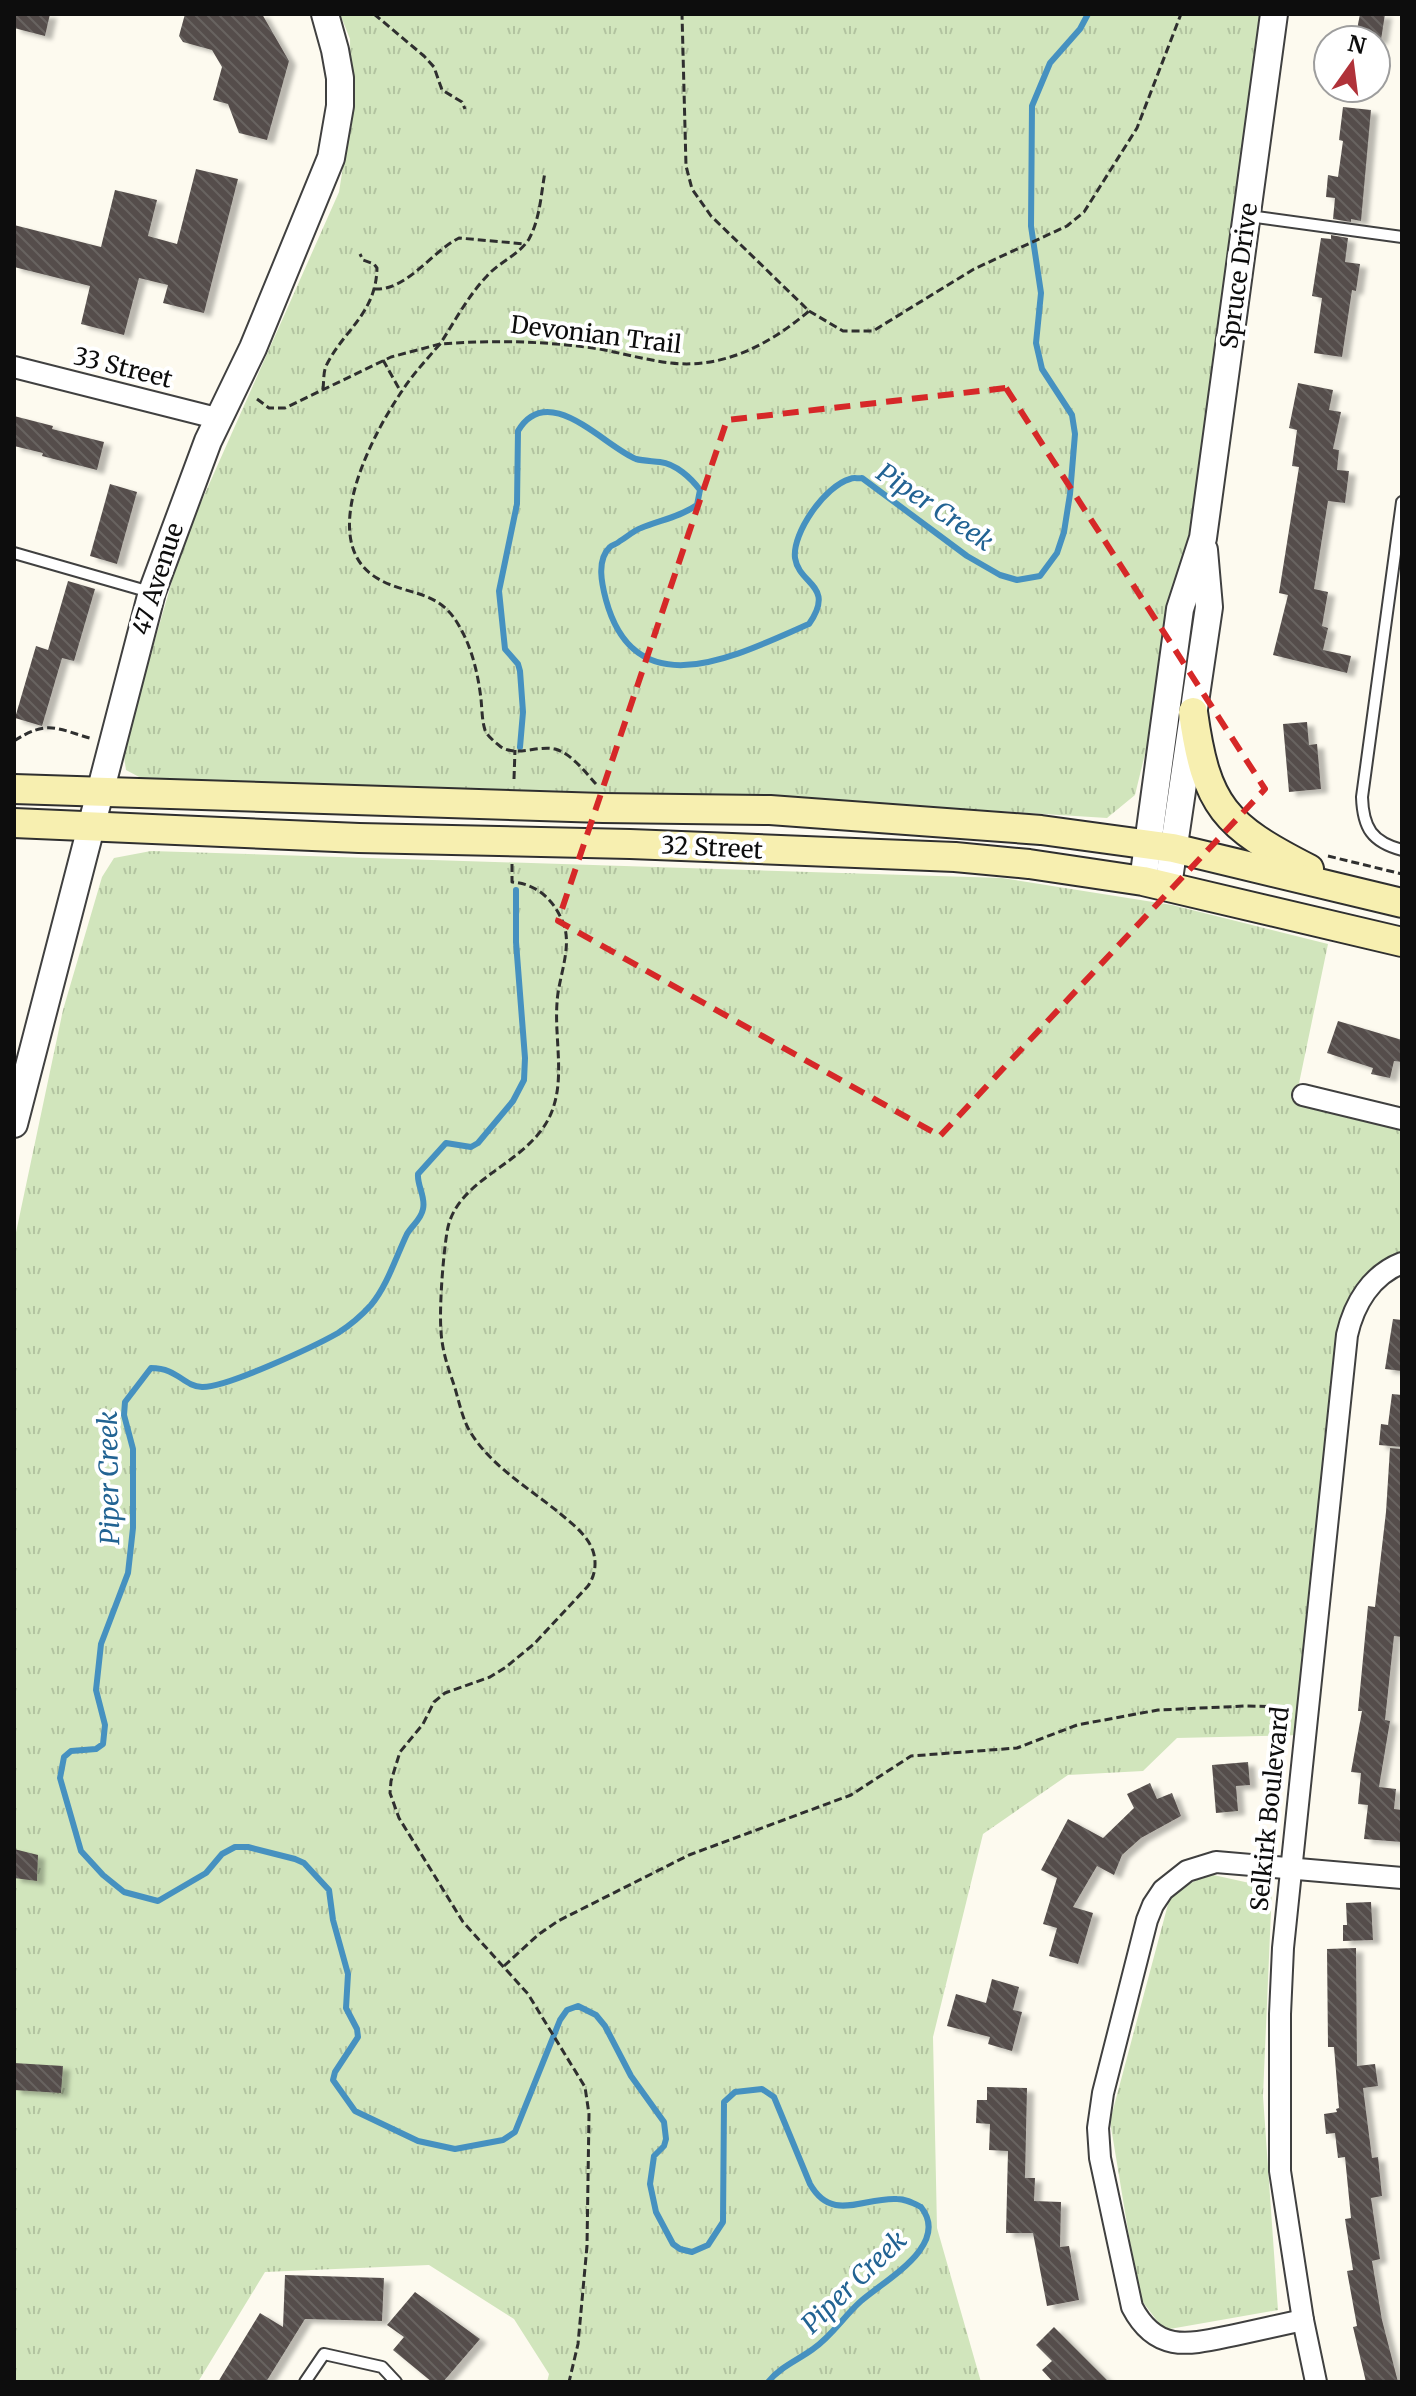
<svg xmlns="http://www.w3.org/2000/svg" width="1416" height="2396" viewBox="0 0 1416 2396" font-family="Merriweather,serif">
	<defs>
		<pattern id="park-tufts" width="24" height="20" patternUnits="userSpaceOnUse" patternTransform="scale(2)"><rect width="24" height="20" fill="#d1e5bc"/><path d="M3 7l-1-3M5 7V3M7 7l1-3M15 17l-1-3M17 17v-4M19 17l1-3" fill="none" stroke="#b2c3a0"/></pattern>
		<pattern id="building-back-hatch" width="6" height="6" patternUnits="userSpaceOnUse" patternTransform="scale(2)"><rect width="6" height="6" fill="#554e4b"/><path d="M-1 5l2 2M0 0l6 6M5-1l2 2" fill="none" stroke="#686360"/></pattern>
		<filter id="shadow"><feDropShadow dx="7" dy="4" stdDeviation="2" flood-color="#0004"/></filter>
	</defs>
	<rect width="100%" height="100%" fill="#fdfaef"/>
	<g fill="url(#park-tufts)">
		<polygon points="340,14 1274,14 1180,609 1135,795 1107,818 775,797 143,779 126,770 123,750 183,543 339,192 351,116 350,39"/>
		<polygon points="151,851 1002,878 1172,905 1328,944 1297,1093 1402,1119 1402,1263 1357,1304 1304,1735 1177,1738 1143,1771 1068,1775 983,1834 933,2037 937,2228 981,2382 547,2382 549,2374 514,2319 429,2265 265,2272 198,2382 14,2382 14,1242 63,1010 102,877 114,858"/>
		<polygon points="1209,1874 1272,1888 1263,2096 1278,2310 1164,2330 1139,2297 1110,2121 1171,1893"/>
	</g>
	<g fill="none" stroke-linecap="round" stroke-linejoin="round">
		<g stroke="#4691c0" stroke-width="6">
			<path d="M520,747L523,712L520,671L518,664L505,649L499,591L517,504L518,431C548,380 604,446 636,459C643,461 653,461 660,462C676,464 691,478 700,490L697,505C680,517 660,520 641,528C633,531 627,537 620,541C617,544 612,545 610,547C596,560 602,585 606,600C636,710 739,654 809,624C836,585 799,585 795,558C792,533 825,486 850,479C854,477 858,479 862,478L967,556L1000,575L1017,580L1040,576L1057,553L1064,532L1070,494L1075,434L1072,415L1042,369L1036,343L1041,293L1031,226L1032,106L1050,63L1080,29L1088,14"/>
			<path d="M516,890V942L525,1058L524,1080L513,1101L478,1143L471,1147L446,1143L418,1174C417,1186 426,1197 423,1209C421,1220 412,1225 407,1234C396,1257 387,1286 371,1305C362,1315 349,1326 338,1333C315,1346 226,1388 202,1387C183,1386 178,1368 151,1368L125,1402L124,1415L133,1449V1528L128,1573L101,1644L96,1690L105,1725L103,1744L96,1749L71,1751L64,1757L60,1778L81,1851L103,1875L124,1892L158,1901L206,1873L222,1854L235,1847H248L295,1859L304,1863L329,1890L333,1920L348,1974L346,2008L357,2029L358,2037L335,2072L333,2080L355,2111L418,2141L455,2149L503,2140L515,2132L560,2020L567,2010L578,2006L596,2015L605,2026L631,2076L664,2122L666,2139L664,2146L654,2156L650,2184L656,2212L673,2244L680,2249L692,2252L708,2245L723,2222L724,2102L735,2092L762,2089L774,2097L810,2184C832,2223 863,2197 897,2199C906,2199 913,2203 921,2207C951,2245 885,2280 861,2301C844,2316 832,2336 813,2349C798,2360 780,2367 768,2382"/>
		</g>
	</g>
	<g fill="url(#building-back-hatch)" filter="url(#shadow)">
		<polygon points="14,14 50,14 45,36 14,28"/>
		<polygon points="185,14 262,14 289,61 267,140 239,133 228,104 213,100 222,67 212,50 183,42 179,36"/>
		<polygon points="1360,14 1385,14 1381,40 1355,40"/>
		<polygon points="1343,107 1371,110 1361,221 1351,219 1351,222 1333,219 1335,198 1326,197 1328,175 1338,177 1343,141 1339,140"/>
		<polygon points="196,169 238,179 204,313 163,303 168,285 139,278 124,335 81,324 90,286 14,267 14,225 101,247 115,190 157,200 148,236 177,244"/>
		<polygon points="1331,235 1348,238 1345,262 1360,264 1356,291 1352,290 1342,357 1314,353 1322,298 1312,296 1321,238 1331,239"/>
		<polygon points="1298,383 1333,390 1329,410 1341,412 1333,449 1339,450 1337,470 1349,471 1345,503 1328,501 1314,589 1328,592 1322,626 1328,628 1323,650 1351,656 1347,673 1273,655 1288,595 1279,593 1299,467 1292,466 1297,430 1289,428"/>
		<polygon points="14,416 53,426 52,429 104,442 97,470 42,456 43,453 14,446"/>
		<polygon points="110,484 137,492 117,564 90,556"/>
		<polygon points="68,581 95,589 74,661 62,658 42,726 15,718 36,646 48,650"/>
		<polygon points="1307,722 1309,745 1317,744 1321,789 1289,792 1283,724"/>
		<polygon points="1338,1021 1402,1040 1402,1062 1394,1061 1390,1078 1371,1074 1373,1068 1327,1053"/>
		<polygon points="1393,1319 1402,1320 1402,1371 1385,1369"/>
		<polygon points="1392,1394 1402,1395 1402,1447 1379,1445 1381,1424 1388,1425"/>
		<polygon points="1390,1448 1402,1449 1402,1637 1394,1636 1385,1720 1390,1721 1379,1787 1396,1789 1394,1809 1402,1810 1402,1842 1364,1839 1368,1805 1358,1804 1361,1773 1351,1772 1362,1711 1358,1711 1368,1606 1375,1607 1386,1512"/>
		<polygon points="1248,1762 1250,1785 1236,1786 1238,1811 1216,1813 1212,1765"/>
		<polygon points="1150,1783 1157,1799 1172,1793 1181,1816 1141,1838 1122,1855 1114,1875 1097,1866 1073,1907 1093,1913 1078,1964 1049,1956 1057,1928 1043,1924 1057,1878 1041,1870 1068,1819 1103,1838 1134,1808 1127,1794"/>
		<polygon points="14,1849 38,1855 37,1881 14,1878"/>
		<polygon points="1371,1902 1373,1940 1343,1941 1343,1925 1347,1925 1346,1903"/>
		<polygon points="1356,1948 1357,2066 1375,2064 1378,2086 1363,2088 1372,2158 1378,2157 1382,2196 1371,2198 1380,2259 1372,2261 1382,2320 1398,2382 1366,2382 1353,2327 1357,2326 1347,2271 1353,2270 1345,2219 1351,2218 1345,2157 1338,2158 1335,2133 1326,2134 1324,2114 1337,2112 1336,2109 1339,2108 1334,2047 1328,2047 1327,1949"/>
		<polygon points="992,1979 1019,1987 1013,2010 1022,2012 1012,2051 988,2044 990,2037 947,2026 956,1994 986,2003"/>
		<polygon points="14,2063 63,2066 61,2093 14,2090"/>
		<polygon points="987,2087 1027,2088 1025,2178 1035,2178 1034,2201 1061,2202 1060,2247 1069,2246 1079,2300 1047,2306 1033,2233 1006,2233 1008,2151 989,2150 990,2124 976,2123 977,2100 987,2100"/>
		<polygon points="285,2275 384,2278 382,2321 305,2319 266,2382 218,2382 260,2313 283,2327"/>
		<polygon points="415,2292 480,2339 443,2382 432,2382 393,2350 404,2337 387,2325"/>
		<polygon points="1054,2327 1109,2382 1053,2382 1042,2370 1052,2361 1036,2345"/>
	</g>
	<g fill="none" stroke-linecap="round" stroke-linejoin="round">
		<g stroke="#404040" stroke-width="14">
			<g id="service">
				<polyline points="1249,216 1402,237"/>
				<path d="M1402,502L1362,797C1363,828 1372,842 1402,850"/>
				<polyline points="14,553 150,592"/>
				<polyline points="305,2382 324,2354 382,2367 396,2382"/>
			</g>
		</g>
		<g stroke="#404040" stroke-width="24">
			<g id="minor">
				<polyline points="14,367 220,419"/>
				<polyline points="1303,1095 1402,1119"/>
				<path d="M1303,2320C1280,2325 1258,2330 1235,2335C1191,2344 1157,2355 1132,2307L1100,2158L1098,2128L1103,2093L1147,1920L1153,1905L1163,1890L1187,1871L1216,1862L1402,1878"/>
				<path d="M1316,2382L1303,2320L1280,2171V2014L1283,1948L1347,1335C1354,1304 1371,1275 1402,1263"/>
			</g>
		</g>
		<g stroke="#404040" stroke-width="30">
			<g id="tertiary">
				<polyline points="1143,881 1180,609 1203,538 1274,14"/>
				<polyline points="1168,886 1209,607 1204,550"/>
				<polyline points="14,1124 152,592 208,441 253,348 331,158 340,106 340,78 335,50 325,14"/>
			</g>
		</g>
		<g stroke="#2f2f2f" stroke-width="32">
			<g id="secondary">
				<path d="M1193,712C1206,807 1225,826 1309,869"/>
				<polyline points="14,789 603,808 770,810 1041,830 1173,848 1402,903"/>
				<polyline points="14,823 359,838 630,844 955,857 1029,864 1143,881 1402,942"/>
			</g>
		</g>
		<g stroke="#2f2f2f" stroke-width="3" stroke-dasharray="8 4" stroke-linecap="butt">
			<polyline points="374,14 424,56 434,67 442,90 462,102 465,109"/>
			<path d="M374,289C407,291 431,252 459,238L525,244"/>
			<polyline points="809,311 843,331 873,331 974,269 1067,226 1084,212 1137,128 1181,14"/>
			<polyline points="383,360 401,392"/>
			<path d="M323,389C324,381 323,371 327,364C345,329 376,313 377,268L374,264L363,260L360,254"/>
			<path d="M257,399L269,408H285L391,357L440,344C455,321 468,296 487,276C499,262 519,255 529,239C540,219 541,194 545,172"/>
			<path d="M14,741C48,719 57,729 93,739"/>
			<polyline points="514,779 515,750"/>
			<path d="M596,784C585,772 572,754 555,749C538,745 518,757 501,747C496,743 487,736 485,730C482,721 482,709 481,699C478,674 472,647 458,624C436,586 401,597 371,574C319,534 374,432 402,391C413,374 427,359 440,344C491,340 542,341 593,348C619,352 644,360 671,363C724,369 770,344 809,311L711,216L692,189L686,166L682,14"/>
			<polyline points="1328,856 1402,874"/>
			<path d="M512,864V882C538,884 555,901 564,925C572,949 558,979 557,1003C554,1045 569,1091 543,1128C514,1169 455,1182 447,1232C443,1257 438,1317 442,1341C444,1357 450,1373 455,1388C459,1402 462,1416 468,1428C487,1463 527,1487 557,1511C570,1522 587,1534 593,1551C597,1563 595,1576 588,1586L534,1644L506,1667L490,1677L445,1693L434,1702L423,1724L400,1752L391,1781L390,1793L399,1818L463,1922L528,1994L585,2087L589,2114L587,2246L578,2344L569,2382"/>
			<polyline points="504,1966 539,1934 558,1921 689,1855 851,1795 911,1756 1017,1748 1077,1725 1158,1710 1246,1706 1287,1707"/>
		</g>
		<use href="#service" stroke="#fff" stroke-width="10"/>
		<use href="#minor" stroke="#fff" stroke-width="20"/>
		<use href="#tertiary" stroke="#fff" stroke-width="26"/>
		<use href="#secondary" stroke="#f7efb0" stroke-width="28"/>
	</g>
	<path fill="none" stroke="#d62828" stroke-width="6" stroke-dasharray="16 10" stroke-linejoin="round" d="M1006,388L1265,789L940,1136L558,921L727,420Z"/>
	<g text-anchor="middle" stroke-width="8" stroke-linejoin="round" paint-order="stroke">
		<g font-size="24" fill="#0d0d0d" stroke="#fff">
			<text transform="translate(1239 276) rotate(-82)" y="8">Spruce Drive</text>
			<text transform="translate(596 335) rotate(7)" y="8">Devonian Trail</text>
			<text transform="translate(123 368) rotate(14)" y="8">33 Street</text>
			<text transform="translate(158 579) rotate(-72)" y="8">47 Avenue</text>
			<text transform="translate(712 848) rotate(3)" y="8">32 Street</text>
			<text transform="translate(1270 1809) rotate(-84)" y="8">Selkirk Boulevard</text>
		</g>
		<g font-size="26" font-style="italic" fill="#226393" stroke="#fff">
			<text transform="translate(935 507) rotate(34)" y="9">Piper Creek</text>
			<text transform="translate(109 1478) rotate(-91)" y="9">Piper Creek</text>
			<text transform="translate(854 2282) rotate(-44)" y="9">Piper Creek</text>
		</g>
	</g>
	<rect width="1416" height="2396" fill="none" stroke="#0d0d0d" stroke-width="32"/>
	<g transform="translate(1352 64) rotate(14)"><circle r="38" fill="#ffffff" stroke="#9e9e9e" stroke-width="2"/>
	<path d="M0-6L14 30L0 20L-14 30Z" fill="#b03239"/>
	<text y="-12" font-size="22" font-weight="bold" text-anchor="middle" fill="#0d0d0d">N</text>
	</g>
</svg>
